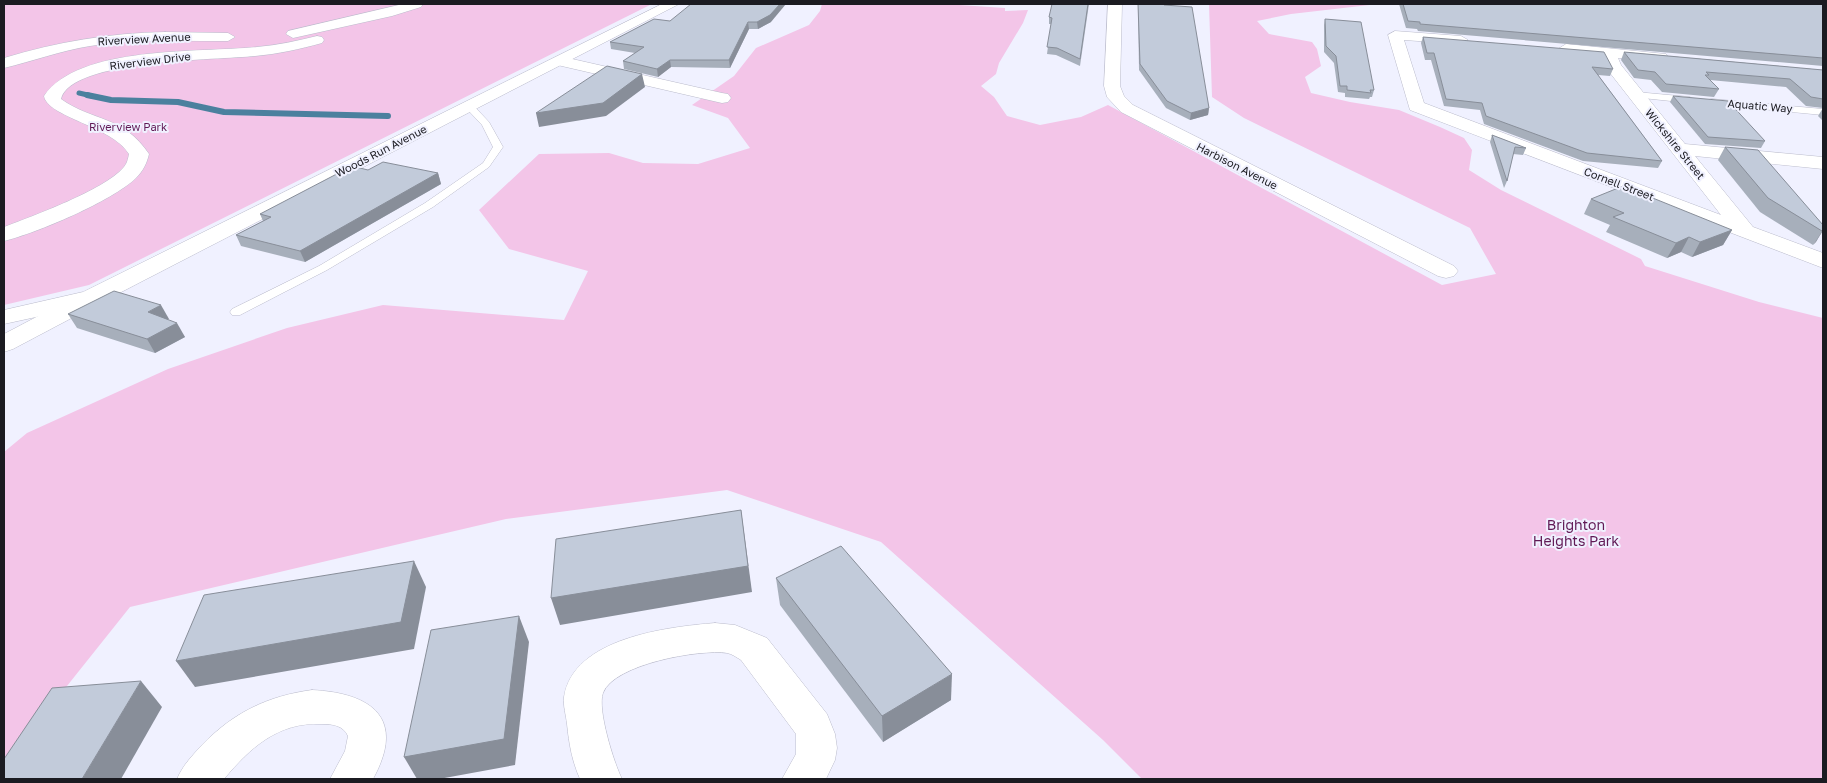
<svg xmlns="http://www.w3.org/2000/svg" width="1827" height="783" viewBox="0 0 1827 783" font-family="'Golos Text',sans-serif">
	<rect width="100%" height="100%" fill="#f0f1ff"/>
	<g fill="#f3c5e8">
		<polygon points="4,4 652,4 89,285 4,305"/>
		<polygon points="822,4 944,4 1005,8 1005,11 1028,10 1023,23 999,63 996,74 981,86 994,97 1007,116 1040,125 1081,117 1108,105 1442,285 1496,274 1470,228 1244,118 1212,97 1209,4 1378,4 1291,14 1257,21 1269,34 1312,42 1317,49 1321,66 1305,77 1311,93 1350,102 1399,110 1440,127 1464,138 1472,150 1469,170 1501,190 1641,259 1645,266 1759,302 1823,318 1823,779 1142,779 1103,740 881,542 727,490 506,519 130,607 4,765 4,452 27,433 168,369 287,328 383,305 564,320 588,271 509,249 479,210 539,154 609,153 643,163 698,164 750,148 728,118 692,105 734,76 756,48 809,25 820,11"/>
	</g>
	<g fill="none" stroke-linecap="round" stroke-linejoin="round">
		<polyline stroke="#4b809e" stroke-width="5" points="79,93 92,96"/>
		<polyline stroke="#4b809e" stroke-width="6" points="87,95 111,100 178,102 224,112 388,116"/>
		<g stroke="#bbbccc" stroke-width="1">
			<g id="service">
				<polygon points="1636,92 1690,97 1694,100 1690,103 1633,97 1633,93"/>
				<polygon points="1712,99 1823,109 1823,115 1709,104 1709,100"/>
				<polygon points="466,104 472,104 489,122 503,147 489,167 433,207 327,270 240,315 232,315 230,312 232,309 319,266 425,203 483,163 493,147 482,125 466,108"/>
			</g>
		</g>
		<g stroke="#bbbccc" stroke-width="1">
			<g id="minor">
				<polygon points="403,4 423,4 421,7 392,16 293,38 286,34 288,31"/>
				<polygon points="1108,4 1122,4 1120,86 1124,96 1133,105 1454,266 1458,271 1454,276 1446,278 1438,276 1121,112 1107,97 1104,86"/>
				<polygon points="1395,31 1461,36 1468,40 1461,44 1404,40 1424,103 1721,215 1607,69 1602,57 1566,54 1558,49 1566,44 1666,54 1668,57 1666,60 1660,62 1618,58 1621,65 1685,144 1823,157 1823,169 1695,156 1753,227 1823,253 1823,268 1410,110 1388,35"/>
				<path d="M165,32L228,33L235,37L228,41C182,41 135,39 90,46C60,51 33,61 4,68V58C57,42 109,33 165,32Z"/>
				<path d="M317,36L322,37L324,40L322,43C300,49 278,54 255,56C219,60 71,59 61,99C93,122 123,115 149,154C147,163 143,171 136,178C112,201 37,233 4,241V227C33,216 104,190 123,168C127,164 128,159 129,154C112,126 47,117 44,96C79,45 200,53 257,47C278,45 297,41 317,36Z"/>
				<polygon points="559,56 722,93 728,94 731,98 728,102 722,103 553,64 551,61"/>
				<polygon points="91,291 100,293 103,298 100,303 13,349 4,352 4,334 82,293"/>
				<path d="M715,623L735,625L767,638L827,714L835,734L837,748L835,760L826,779H782L796,754V734L741,660C736,657 732,654 727,653C700,649 614,664 603,693C597,709 614,763 622,779H580C572,761 569,744 567,724C566,715 563,706 564,697C573,638 667,627 715,623Z"/>
				<path d="M312,690C373,693 406,719 373,779H330L345,751L348,736C343,725 332,724 321,724C278,722 250,748 224,779H177C183,765 192,756 202,745C233,713 267,696 312,690Z"/>
			</g>
		</g>
		<g stroke="#bbbccc" stroke-width="1">
			<polygon id="tertiary" points="662,4 679,4 100,303 4,324 4,310 83,292"/>
		</g>
		<use href="#service" fill="#fff" fill-rule="evenodd"/>
		<use href="#minor" fill="#fff" fill-rule="evenodd"/>
		<use href="#tertiary" fill="#fff" fill-rule="evenodd"/>
	</g>
	<g fill="#a7afbb">
		<polygon points="1089,4 1080,66 1056,55 1047,54 1051,24 1049,24 1049,17"/>
		<polygon points="1138,4 1164,4 1209,108 1208,115 1190,120 1166,108 1139,70"/>
		<polygon points="1399,4 1823,4 1823,66 1418,31 1417,29 1406,28"/>
		<polygon points="1325,19 1374,90 1372,97 1370,97 1369,99 1345,97 1345,93 1338,92 1334,63 1324,52 1324,25"/>
		<polygon points="670,21 771,22 758,29 749,29 730,68 671,67 658,77 624,69 623,61 635,53 611,49 610,42"/>
		<polygon points="1423,37 1613,69 1610,76 1598,75 1662,161 1658,168 1583,161 1484,124 1480,110 1444,106 1431,60 1425,60 1421,43"/>
		<polygon points="1624,52 1823,70 1823,108 1806,106 1786,87 1710,80 1719,89 1714,97 1662,92 1651,80 1634,78 1621,60"/>
		<polygon points="1673,96 1765,141 1761,148 1705,144 1670,102"/>
		<polygon points="1823,108 1823,121 1818,116"/>
		<polygon points="1492,135 1526,148 1523,155 1513,154 1507,181 1504,188 1490,142"/>
		<polygon points="1725,147 1823,225 1823,231 1813,245 1760,212 1718,160"/>
		<polygon points="368,170 438,173 441,184 305,262 241,246 236,235 263,221 260,214"/>
		<polygon points="1591,199 1732,230 1723,245 1692,257 1681,252 1667,258 1606,232 1610,225 1584,214"/>
		<polygon points="68,314 169,319 167,319 185,337 155,353 77,328"/>
		<polygon points="776,578 951,700 883,742 780,605"/>
	</g>
	<g fill="#888e99">
		<polygon points="780,4 786,4 771,22 758,29 757,22"/>
		<polygon points="748,22 749,29 730,68 729,60"/>
		<polygon points="670,60 671,67 658,77 657,69"/>
		<polygon points="642,74 645,87 606,116 539,127 536,113"/>
		<polygon points="1209,108 1208,115 1190,120 1191,113"/>
		<polygon points="438,173 441,184 305,262 300,251"/>
		<polygon points="1732,230 1723,245 1692,257 1700,242"/>
		<polygon points="1823,230 1816,242 1813,245"/>
		<polygon points="1689,237 1681,252 1667,258 1676,243"/>
		<polygon points="161,305 169,319 156,326 148,312"/>
		<polygon points="177,323 185,337 155,353 147,339"/>
		<polygon points="741,510 752,592 560,625 551,598"/>
		<polygon points="414,561 426,587 414,649 195,687 176,661"/>
		<polygon points="519,616 529,642 515,765 439,779 417,779 404,757"/>
		<polygon points="952,674 951,700 883,742 882,716"/>
		<polygon points="141,681 162,707 121,779 82,779"/>
	</g>
	<g fill="#c2cbda" stroke="#888e99">
		<polygon points="691,4 780,4 770,15 757,22 748,22 729,60 670,60 657,69 623,61 644,47 610,42 654,19 670,21"/>
		<polygon points="1052,4 1088,4 1080,59 1057,48 1047,47 1052,18 1049,17"/>
		<polygon points="1138,4 1164,4 1164,5 1192,7 1209,108 1191,113 1167,101 1140,64"/>
		<polygon points="1403,4 1823,4 1823,58 1420,24 1420,22 1408,21"/>
		<polygon points="1325,19 1361,22 1374,90 1370,90 1371,93 1347,90 1347,86 1340,86 1336,56 1326,46"/>
		<polygon points="1423,37 1604,52 1613,69 1592,67 1662,161 1587,153 1486,116 1482,103 1446,99 1434,53 1427,53"/>
		<polygon points="1624,52 1823,70 1823,99 1811,97 1790,79 1706,72 1709,75 1705,75 1719,89 1666,84 1655,72 1638,70"/>
		<polygon points="607,66 642,74 603,103 536,113"/>
		<polygon points="1673,96 1728,101 1765,141 1708,137"/>
		<polygon points="1492,135 1526,148 1515,147 1507,181"/>
		<polygon points="1725,147 1758,150 1823,225 1823,230 1822,231 1768,198"/>
		<polygon points="383,162 438,173 300,251 236,235 271,217 260,214 352,166 368,170"/>
		<polygon points="1623,186 1732,230 1700,242 1689,237 1676,243 1613,217 1624,213 1591,199"/>
		<polygon points="114,291 161,305 148,312 177,323 147,339 68,314"/>
		<polygon points="741,510 748,566 551,598 556,539"/>
		<polygon points="841,546 952,674 882,716 776,578"/>
		<polygon points="414,561 401,622 176,661 204,595"/>
		<polygon points="519,616 504,739 404,757 431,630"/>
		<polygon points="141,681 82,779 4,779 4,759 52,688"/>
	</g>
	<g text-anchor="middle" stroke-width="4" stroke-linejoin="round" paint-order="stroke">
		<g font-size="11" fill="#1b1b21" stroke="#f0f1ff">
			<text transform="translate(144 39) rotate(-3)" y="4">Riverview Avenue</text>
			<text transform="translate(150 61) rotate(-7)" y="4">Riverview Drive</text>
			<text transform="translate(1760 106) rotate(5)" y="4">Aquatic Way</text>
			<text transform="translate(1675 144) rotate(51)" y="4">Wickshire Street</text>
			<text transform="translate(381 151) rotate(-27)" y="4">Woods Run Avenue</text>
			<text transform="translate(1237 166) rotate(27)" y="4">Harbison Avenue</text>
			<text transform="translate(1619 184) rotate(21)" y="4">Cornell Street</text>
		</g>
		<g font-size="11" fill="#611a56" stroke="#f0f1ff">
			<text x="128" y="131">Riverview Park</text>
		</g>
		<g font-size="14" fill="#611a56" stroke="#f0f1ff">
			<text x="1576" y="530">Brighton<tspan x="1576" dy="16">Heights Park</tspan></text>
		</g>
	</g>
	<rect width="1827" height="783" fill="none" stroke="#1b1b21" stroke-width="10"/>
</svg>
